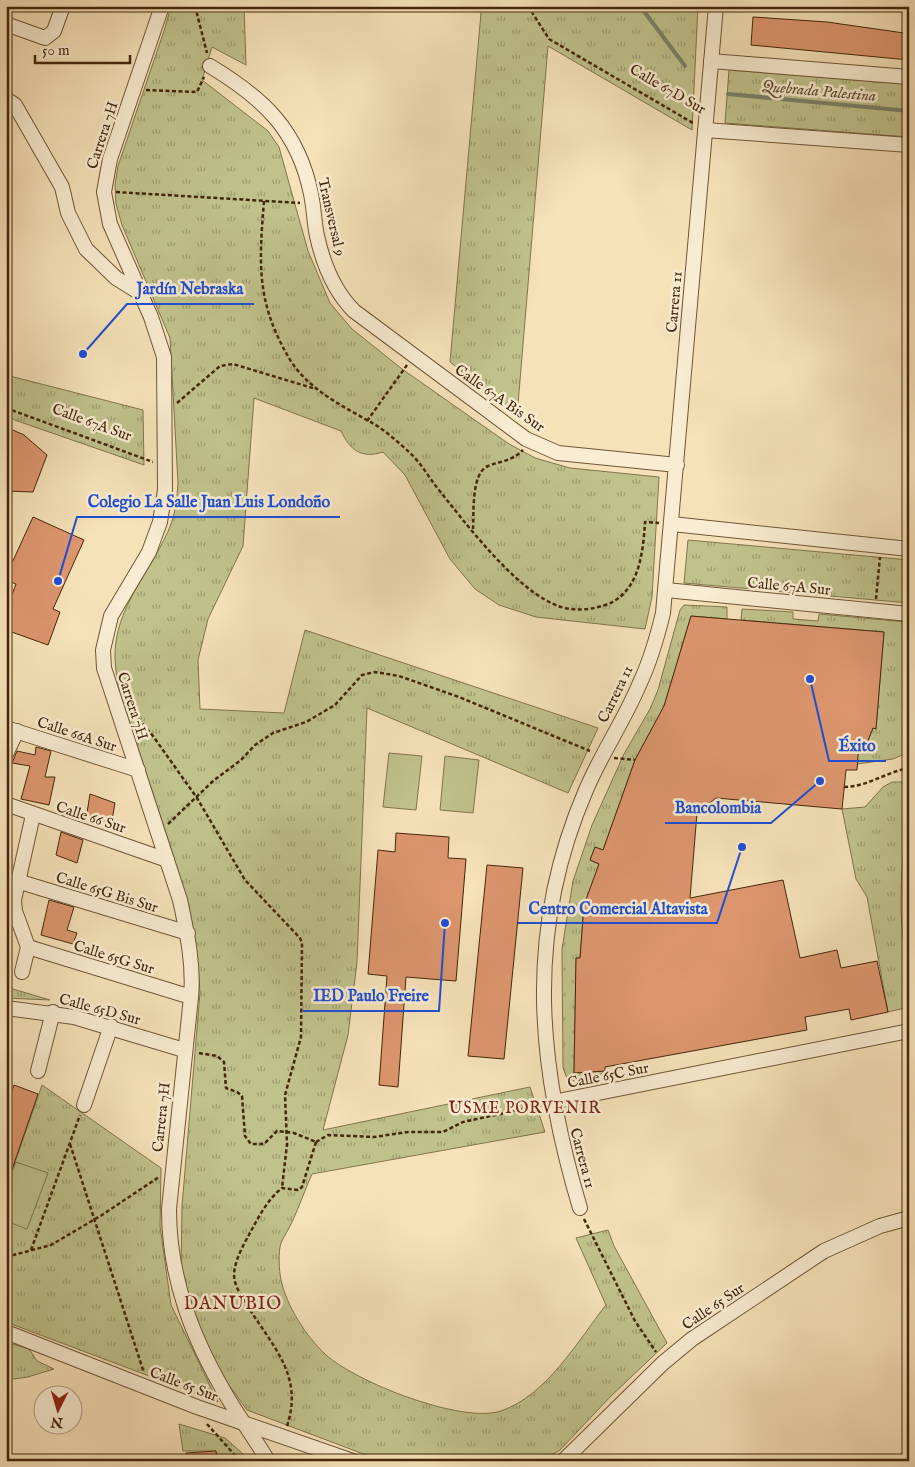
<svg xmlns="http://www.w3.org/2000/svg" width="915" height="1467" viewBox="0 0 915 1467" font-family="'IM FELL English',serif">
	<defs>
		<pattern id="grass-tufts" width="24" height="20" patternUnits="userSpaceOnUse" patternTransform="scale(1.25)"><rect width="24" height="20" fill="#c0c28c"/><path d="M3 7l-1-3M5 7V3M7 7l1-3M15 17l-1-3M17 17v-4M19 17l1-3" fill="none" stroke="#9e9d71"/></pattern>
	</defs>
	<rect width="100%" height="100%" fill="#f6e2b9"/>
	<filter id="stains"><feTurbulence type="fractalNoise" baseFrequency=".004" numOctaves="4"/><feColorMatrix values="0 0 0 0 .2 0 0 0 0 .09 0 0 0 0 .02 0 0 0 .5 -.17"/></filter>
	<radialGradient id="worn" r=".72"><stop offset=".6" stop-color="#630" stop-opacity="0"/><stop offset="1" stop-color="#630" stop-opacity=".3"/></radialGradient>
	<g fill="url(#grass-tufts)" stroke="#82744c">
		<path d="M171,6H244L246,65L212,47L202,80L268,131L279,147L308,251L330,303L352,329L402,369L509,444L535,458L570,468L659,477L652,597L645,629L536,617L499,605L475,589L450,559L405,475L383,452C361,459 350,450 341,431L254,398L243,546L208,619L198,660L200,709L284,713L305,630L598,728L568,793L367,708L357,962L348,1035L323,1130L530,1087L545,1132L312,1174C305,1190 299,1207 292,1222C289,1229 284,1236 281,1243C278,1251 279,1271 281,1280C287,1307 306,1336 325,1354C355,1382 462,1424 501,1411C547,1395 577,1342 606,1305L576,1238L608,1230L614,1246L667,1343L611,1396L560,1450L541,1461H382L247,1410L218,1370L198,1331L181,1272L182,1206L200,993C196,911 166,835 141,757C131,726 116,692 115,659C113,607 154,569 171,524C176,510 177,497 178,483L170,338L122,225L116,204L115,185L118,166L165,28Z"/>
		<polygon points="468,6 698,6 692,130 548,46 517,416 450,362 481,13"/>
		<polygon points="729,70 909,84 909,137 725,123"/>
		<polygon points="6,375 143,410 144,465 6,417"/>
		<polygon points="688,540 909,560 909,603 684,583"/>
		<path d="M684,605L727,607V619L691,616L664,706L635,760L603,850L595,847L590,860L599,864L584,905L580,958H576L574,1073L605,1071C593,1081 581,1085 567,1078L563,1068L562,949L573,881L592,825L624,754L650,709L658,690L680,610Z"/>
		<polygon points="742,609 793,612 793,619 818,621 819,614 907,622 909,752 893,759 857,764 859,742 867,743 873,728 876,728 884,632 741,620"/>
		<path d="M892,782H909C909,820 901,858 901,897C900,934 909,970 909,1007L888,1012L867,897L856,879L842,809L865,807L883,787Z"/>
		<polygon points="6,987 50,1000 6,998"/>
		<polygon points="42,1085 161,1168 160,1226 171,1305 218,1402 6,1322 6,1188"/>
		<polygon points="6,1342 29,1349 37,1361 54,1369 28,1377 6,1380"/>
		<polygon points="179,1424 225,1438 251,1461 224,1461 223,1457 217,1458 216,1451 183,1451"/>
	</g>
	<g fill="#c0c28c" stroke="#82744c">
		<polygon points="389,753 422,756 416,810 383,807"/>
		<polygon points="445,756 479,760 473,813 440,810"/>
		<polygon points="16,1162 48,1173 27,1229 6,1221 6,1188"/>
	</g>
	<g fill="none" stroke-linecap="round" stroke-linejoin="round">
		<g stroke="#79816b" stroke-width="4">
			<polyline points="640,6 685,66"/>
			<polyline points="728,94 909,111"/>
		</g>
	</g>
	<g fill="#dd966e" stroke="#44260b">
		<polygon points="753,17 827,22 904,33 909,34 909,60 751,45"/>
		<polygon points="6,427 24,435 47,455 33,492 6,491"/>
		<polygon points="33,517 84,540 53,609 60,612 48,645 6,630 6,611 16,584 6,580 6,576"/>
		<polygon points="691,616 884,632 876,729 873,728 867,743 859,742 857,770 846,770 842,809 716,798 697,813 690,898 783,880 800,958 837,950 841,968 877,961 888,1012 851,1020 849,1009 805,1017 807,1030 605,1067 605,1071 574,1073 576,958 580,958 584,905 599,864 590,860 595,847 603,850 635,760 664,706"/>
		<polygon points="36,747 51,751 45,777 55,777 49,805 21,799 30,766 12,763 17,751 35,755"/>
		<polygon points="90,794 115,803 111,826 86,819"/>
		<polygon points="61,832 83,840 77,863 56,855"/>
		<polygon points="396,833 449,837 448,858 466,859 456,981 406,977 398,1087 379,1085 387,976 368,974 378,850 395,852"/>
		<polygon points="487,865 523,868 504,1059 468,1056"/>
		<polygon points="49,900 74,907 67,930 77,933 73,944 41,935"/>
		<polygon points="14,1085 38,1094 8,1181 6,1107"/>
		<polygon points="216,1451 217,1461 187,1461 186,1453"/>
	</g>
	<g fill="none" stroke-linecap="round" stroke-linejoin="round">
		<g stroke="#705536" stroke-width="16">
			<g id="minor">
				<path d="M162,6L110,159L104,192L110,224L151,317L164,357L165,490L160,522L149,552L111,616L103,650L104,668L180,900C187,933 194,964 191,997L169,1209C169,1279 193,1340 229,1400C241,1420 256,1440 268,1461"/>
				<polyline points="6,24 45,38 54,31 63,6"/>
				<polyline points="711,61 909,77"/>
				<path d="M210,66C263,98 298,130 311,194C314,208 314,222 317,236C323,263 334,291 354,311L526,439L558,453L677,465"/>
				<polyline points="6,99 15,105 62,187 68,213 86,249 116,278 140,293"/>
				<polyline points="705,130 909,145"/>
				<polyline points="672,524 909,549"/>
				<polyline points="666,590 909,614"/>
				<polyline points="6,728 138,770"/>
				<polyline points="6,754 17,731"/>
				<polyline points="6,804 167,860"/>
				<polyline points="17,881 188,933"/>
				<polyline points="28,947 191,997"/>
				<polyline points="22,972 28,947 15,911 14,900 33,815"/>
				<polyline points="6,1008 74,1017 184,1050"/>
				<polyline points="38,1071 53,1012"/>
				<polyline points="553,1102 909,1031"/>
				<polyline points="84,1105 111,1026"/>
				<path d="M580,1208C537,1064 525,931 586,790C601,754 624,721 639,685C650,662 657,638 663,613L716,6"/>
				<polyline points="6,1332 197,1407 353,1461"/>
				<polyline points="563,1461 663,1363 692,1339 824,1251 880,1226 909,1218"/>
			</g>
		</g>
		<g stroke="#44260b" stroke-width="2.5" stroke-dasharray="4 2.5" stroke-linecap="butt">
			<polyline points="195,6 207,53"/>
			<polyline points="528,6 549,39 693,123"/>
			<polyline points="146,90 197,92 204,77"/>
			<polyline points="116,192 300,203"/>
			<path d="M264,201C259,263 256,302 289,358C307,389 344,407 374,424C386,431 399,443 409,452C419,461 427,474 435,485C464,521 517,593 561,607C576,611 588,610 602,606C639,596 643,554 645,522L659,523"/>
			<polyline points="177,403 220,366 233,364 316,389"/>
			<polyline points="6,408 153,462"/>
			<polyline points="367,421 407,365"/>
			<path d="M473,529C474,513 471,473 488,466C501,461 512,461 523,450"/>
			<polyline points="876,599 880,557"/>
			<polyline points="134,714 153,736 197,798 245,880 300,938 302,943 301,1037 285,1095 287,1144 282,1188"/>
			<polyline points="614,758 635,760"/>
			<path d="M844,787C867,787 886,772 909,768"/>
			<polyline points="168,824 213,781 241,760 255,745 273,733 306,722 335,705 362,675 375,672 399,676 459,697 590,751"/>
			<polyline points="199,1053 217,1056 224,1062 226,1088 237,1092 242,1096 245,1136 251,1144 264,1144 277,1131 294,1133 316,1142"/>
			<polyline points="316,1142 328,1135 374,1137 408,1132 443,1132 463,1122 542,1105"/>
			<polyline points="70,1144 144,1373"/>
			<polyline points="584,1219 635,1321 656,1352"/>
			<polyline points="31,1250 80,1115"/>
			<polyline points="6,1257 51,1245 102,1215 159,1177"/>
			<polyline points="207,1424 240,1461"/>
			<path d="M287,1426C304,1375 272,1346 247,1305C241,1295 234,1286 234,1274C235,1259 244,1244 251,1231C259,1216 268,1199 282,1188L298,1190L302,1187L316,1142"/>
		</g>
		<use href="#minor" stroke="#f9ecd2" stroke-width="14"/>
	</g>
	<g text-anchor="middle" stroke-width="5" stroke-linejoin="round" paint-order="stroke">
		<g font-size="15" fill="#44260b" stroke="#f9ecd2">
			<text transform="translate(668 89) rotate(30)" y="5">Calle 67D Sur</text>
			<text transform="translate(102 135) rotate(-72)" y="5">Carrera 7H</text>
			<text transform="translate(332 217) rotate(77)" y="5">Transversal 9</text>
			<text transform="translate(674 302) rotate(-85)" y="5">Carrera 11</text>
			<text transform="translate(500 398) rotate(35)" y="5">Calle 67A Bis Sur</text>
			<text transform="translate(92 422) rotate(20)" y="5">Calle 67A Sur</text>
			<text transform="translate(789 586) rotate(5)" y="5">Calle 67A Sur</text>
			<text transform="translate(615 694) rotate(-64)" y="5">Carrera 11</text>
			<text transform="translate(133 706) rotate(72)" y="5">Carrera 7H</text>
			<text transform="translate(77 734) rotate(18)" y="5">Calle 66A Sur</text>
			<text transform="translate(91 817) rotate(18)" y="5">Calle 66 Sur</text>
			<text transform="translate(107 892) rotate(17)" y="5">Calle 65G Bis Sur</text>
			<text transform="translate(114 957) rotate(17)" y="5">Calle 65G Sur</text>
			<text transform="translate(100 1009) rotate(15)" y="5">Calle 65D Sur</text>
			<text transform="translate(608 1075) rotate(-11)" y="5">Calle 65C Sur</text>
			<text transform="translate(161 1117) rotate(-84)" y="5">Carrera 7H</text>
			<text transform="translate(583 1158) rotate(75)" y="5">Carrera 11</text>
			<text transform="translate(713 1306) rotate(-34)" y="5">Calle 65 Sur</text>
			<text transform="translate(184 1384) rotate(21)" y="5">Calle 65 Sur</text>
		</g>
		<g font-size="16" font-style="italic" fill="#5a4c33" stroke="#f9ecd2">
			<text transform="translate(819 90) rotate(5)" y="6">Quebrada Palestina</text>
		</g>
		<g font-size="16" letter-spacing="1" fill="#7a1f14" stroke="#f9ecd2">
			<text x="525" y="1113">USME PORVENIR</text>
		</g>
		<g font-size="18" letter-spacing="1" fill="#7a1f14" stroke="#f9ecd2">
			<text x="233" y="1309">DANUBIO</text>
		</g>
	</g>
	<path fill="none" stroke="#1d4ed8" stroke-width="2" d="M83 354L127 304H254M58 581L77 517H340M810 679L829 761H886M820 781L771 823H665M742 847L717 923H518M445 923L439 1011H303"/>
	<g fill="#1d4ed8" stroke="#f9ecd2" stroke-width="2">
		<circle cx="83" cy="354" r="5"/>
		<circle cx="58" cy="581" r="5"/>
		<circle cx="810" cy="679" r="5"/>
		<circle cx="820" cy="781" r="5"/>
		<circle cx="742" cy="847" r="5"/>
		<circle cx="445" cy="923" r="5"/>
	</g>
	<g font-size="16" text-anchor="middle" font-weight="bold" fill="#1d4ed8" stroke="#f9ecd2" stroke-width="5" stroke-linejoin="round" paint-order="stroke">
		<text x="190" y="294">Jardín Nebraska</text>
		<text x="209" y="507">Colegio La Salle Juan Luis Londoño</text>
		<text x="857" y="751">Éxito</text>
		<text x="718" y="813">Bancolombia</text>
		<text x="618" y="914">Centro Comercial Altavista</text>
		<text x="371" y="1001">IED Paulo Freire</text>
	</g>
	<rect width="915" height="1467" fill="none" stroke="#f6e2b9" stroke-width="25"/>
	<rect x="8" y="8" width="900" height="1452" fill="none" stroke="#44260b" stroke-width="2.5"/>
	<rect x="12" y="12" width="890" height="1442" fill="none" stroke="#44260b"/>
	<g transform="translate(58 1410) rotate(185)"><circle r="24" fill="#f9ecd2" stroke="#b19d82"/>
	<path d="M0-4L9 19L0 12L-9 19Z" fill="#8f2418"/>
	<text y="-8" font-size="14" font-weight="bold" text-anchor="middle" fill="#44260b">N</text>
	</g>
	<path d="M35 55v8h95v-8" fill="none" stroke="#44260b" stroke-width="2.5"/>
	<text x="42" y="55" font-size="15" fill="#44260b" stroke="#f9ecd2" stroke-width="4" paint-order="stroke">50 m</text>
	<rect width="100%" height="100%" filter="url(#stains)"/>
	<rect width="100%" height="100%" fill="url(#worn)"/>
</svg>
